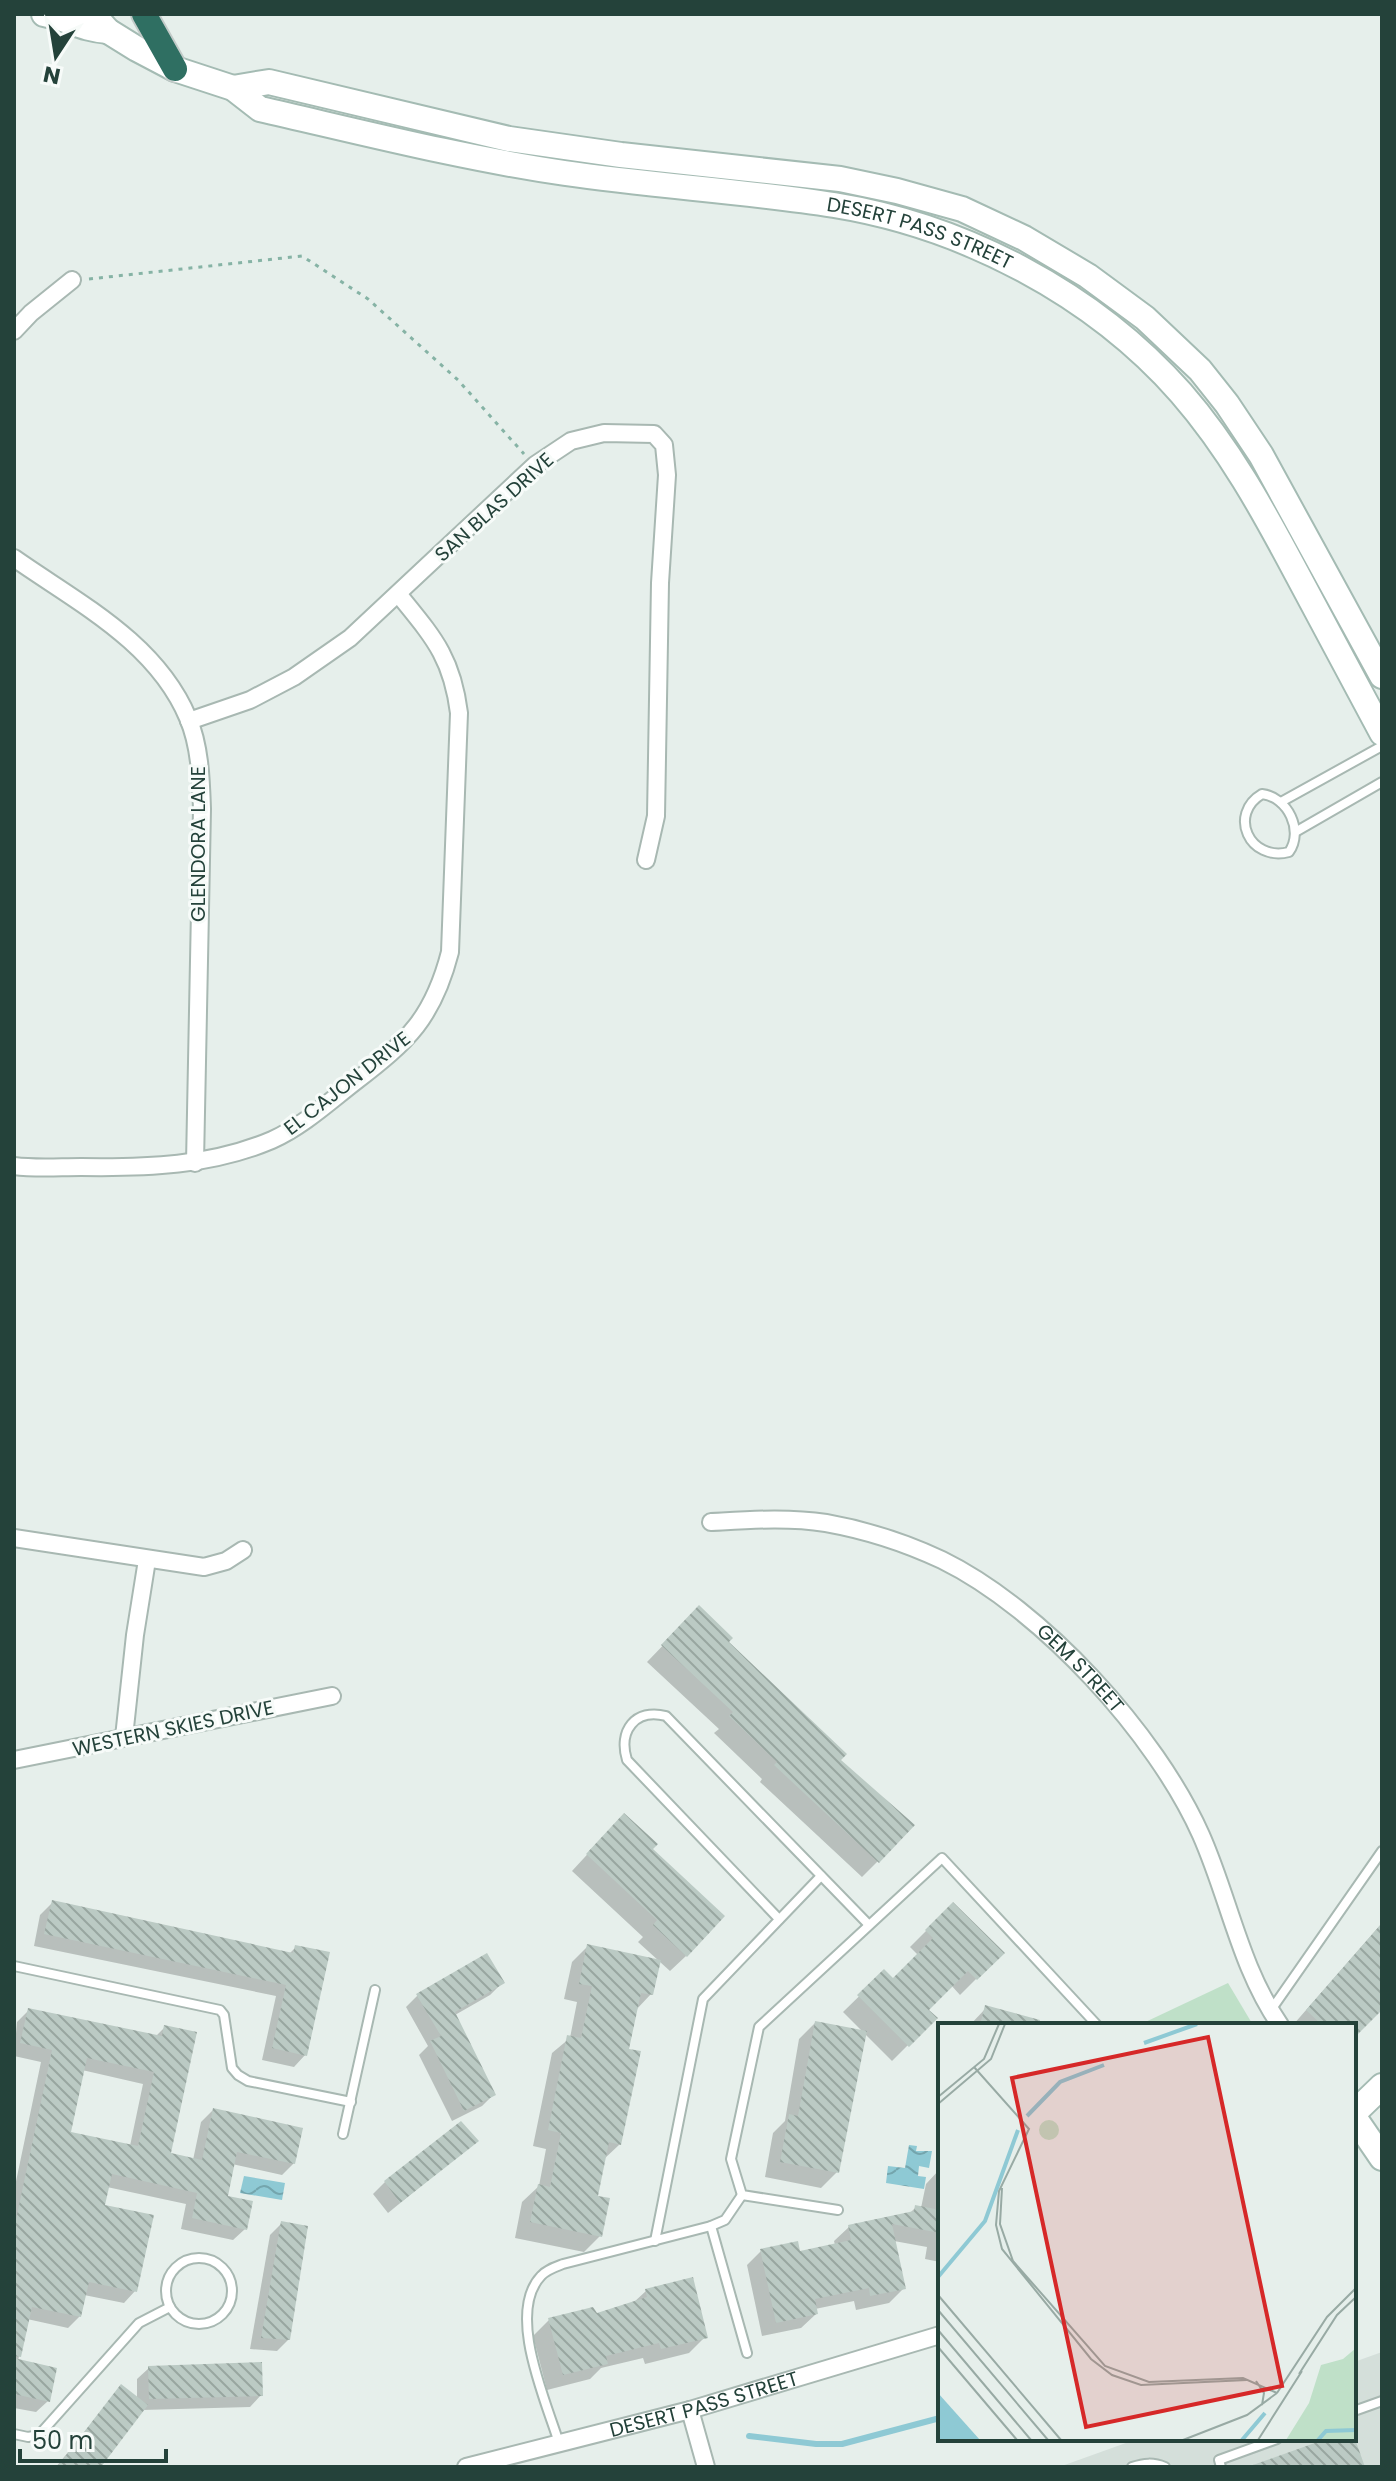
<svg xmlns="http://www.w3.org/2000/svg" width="1396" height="2481" viewBox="0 0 1396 2481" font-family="Poppins,sans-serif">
	<defs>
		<pattern id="water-waves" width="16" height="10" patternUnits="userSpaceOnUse" patternTransform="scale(2)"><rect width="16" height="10" fill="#8ec9d4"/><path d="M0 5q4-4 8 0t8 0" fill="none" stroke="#74a5ad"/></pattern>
		<pattern id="building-back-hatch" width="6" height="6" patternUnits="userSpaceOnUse" patternTransform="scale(2)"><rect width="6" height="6" fill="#bbcac4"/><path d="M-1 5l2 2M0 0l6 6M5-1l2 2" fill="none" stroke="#98a6a0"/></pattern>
	</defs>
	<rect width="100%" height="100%" fill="#e6efeb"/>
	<polygon fill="#d4dfda" points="1382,2352 1382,2467 1059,2467 1137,2439 1354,2439 1354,2362"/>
	<polygon fill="#bfe0c8" points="1228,1983 1253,2025 1139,2025"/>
	<g fill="url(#water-waves)">
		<polygon points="909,2145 917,2146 916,2151 932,2151 929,2168 919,2166 918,2176 926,2177 924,2189 886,2183 888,2166 905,2168"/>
		<polygon points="244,2176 285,2183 282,2200 240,2193"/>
	</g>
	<g fill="#0003" fill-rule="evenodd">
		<polygon points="699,1608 726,1642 878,1861 862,1877 760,1782 762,1779 714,1733 719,1729 647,1662"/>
		<polygon points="608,1832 650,1849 686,1956 670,1971 638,1942 643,1937 572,1871"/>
		<polygon points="52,1903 289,1954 296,1947 305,2055 294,2067 262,2060 276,1996 34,1946 40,1915"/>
		<polygon points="953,1904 1002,1953 960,1995 951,1985 926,2010 935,2018 892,2061 864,2033 837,2172 821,2188 765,2177 773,2133 785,2121 799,2039 815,2023 864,2033 843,2012 884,1972 893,1981 918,1955 910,1947"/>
		<polygon points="1382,1923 1382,2008 1354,2035 1354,2025 1293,2025"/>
		<polygon points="588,1946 651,1994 635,2011 626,2050 620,2144 603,2160 596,2197 600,2236 584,2252 515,2238 522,2202 539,2186 546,2149 533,2146 552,2053 570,2038 577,2002 564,1999 572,1962"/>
		<polygon points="502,1983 490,1995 455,2015 494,2094 482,2106 452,2121 419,2055 428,2046 406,2007 418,1995"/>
		<polygon points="986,2008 1052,2025 970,2025"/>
		<path d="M29,2010L155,2037L165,2027L169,2155L193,2160L201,2122L213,2110L294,2163L282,2175L232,2164L225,2198L245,2229L233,2240L181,2229L186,2204L107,2187L103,2206L135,2291L124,2303L84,2295L80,2316L68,2328L27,2319L18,2361L48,2401L36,2412L14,2408V2191L41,2062L14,2056L17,2022ZM82,2070L143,2084L130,2146L68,2133Z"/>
		<polygon points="476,2141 388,2213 373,2194 385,2182"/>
		<polygon points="940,2169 940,2262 925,2259 927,2247 894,2241 903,2289 889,2303 856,2310 854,2301 815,2309 816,2314 801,2328 762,2336 747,2265 761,2251 798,2253 835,2245 834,2241 849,2227 909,2214 916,2207 921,2208 926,2184"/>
		<polygon points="282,2223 288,2340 277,2351 250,2349 270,2235"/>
		<polygon points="646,2291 705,2337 689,2353 645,2364 643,2358 601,2368 590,2379 547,2390 533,2336 549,2320 597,2315 633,2303"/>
		<polygon points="149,2368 261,2395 250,2407 142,2410 98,2467 56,2467 121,2387 137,2400 137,2379"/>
	</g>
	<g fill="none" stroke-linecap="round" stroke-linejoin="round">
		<polyline stroke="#8ec9d4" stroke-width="6" points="749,2436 816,2444 842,2444 940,2418"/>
	</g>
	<g fill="url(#building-back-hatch)" fill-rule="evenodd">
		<polygon points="699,1605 733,1638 729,1642 847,1754 841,1760 915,1825 879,1863 774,1765 777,1762 729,1716 733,1712 661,1645"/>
		<polygon points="624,1813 658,1844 653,1849 725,1916 687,1957 653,1925 657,1920 586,1854"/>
		<polygon points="52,1900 293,1953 295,1945 330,1952 307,2056 272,2048 286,1985 44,1934"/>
		<polygon points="953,1902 1005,1953 977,1980 968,1971 929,2010 938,2018 909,2047 857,1995 884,1969 893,1978 933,1938 925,1930"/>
		<polygon points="1382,1923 1382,2010 1354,2038 1354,2025 1322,2025 1306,2010"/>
		<polygon points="587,1944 661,1960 653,1995 641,1993 629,2049 641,2051 621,2145 609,2142 598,2196 610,2198 602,2237 530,2222 538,2184 550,2187 561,2133 548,2130 567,2035 581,2038 592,1986 579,1984"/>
		<polygon points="487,1953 505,1983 455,2012 496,2095 464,2111 430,2041 441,2036 416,1994"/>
		<polygon points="985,2005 1040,2020 1039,2025 980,2025"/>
		<path d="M28,2008L162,2036L164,2025L197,2032L171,2153L202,2160L213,2108L303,2128L295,2164L237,2152L228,2196L253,2201L247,2230L192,2218L197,2193L112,2174L105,2205L154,2215L137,2292L89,2282L81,2317L32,2307L21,2357L14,2356V2229L52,2050L20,2043ZM87,2058L154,2072L138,2146L71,2132Z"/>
		<polygon points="815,2021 867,2031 839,2173 780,2162 789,2114 798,2116"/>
		<polygon points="461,2121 479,2141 400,2203 384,2181"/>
		<polygon points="915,2205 940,2210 940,2233 892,2224 906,2289 870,2296 869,2288 815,2299 818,2314 776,2323 760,2249 798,2241 800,2251 851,2240 848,2225 914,2211"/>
		<polygon points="281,2221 308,2226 290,2340 261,2338"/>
		<polygon points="693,2277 708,2338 661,2349 659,2343 606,2356 608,2364 563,2375 548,2318 593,2307 597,2313 647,2297 645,2289"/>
		<polygon points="14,2358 57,2368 50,2402 14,2394"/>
		<polygon points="262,2362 263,2396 149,2399 148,2366"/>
		<polygon points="121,2384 148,2405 101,2467 57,2467"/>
		<polygon points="1326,2439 1355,2439 1365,2467 1254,2467 1253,2465"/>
	</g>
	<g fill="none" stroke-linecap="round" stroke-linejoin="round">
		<g stroke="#a8b8b2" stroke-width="12">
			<g id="lane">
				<path d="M1262,794C1288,797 1304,831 1289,852C1249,862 1228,814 1262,794Z"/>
				<polyline points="1281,802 1382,746"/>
				<polyline points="1297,831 1382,782"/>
				<path d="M779,1919L627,1760C618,1731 635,1708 666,1716L869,1925"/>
				<polyline points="14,1966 220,2010 224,2015 232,2068 238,2075 248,2081 351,2102"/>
				<polyline points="1271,2010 1382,1851"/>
				<polyline points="343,2134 375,1990"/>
				<polyline points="838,2210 742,2195 731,2159 759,2027 942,1858 1097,2025"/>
				<polyline points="711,2226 747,2353"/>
				<polyline points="655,2241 703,1999 821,1876"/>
				<circle cx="199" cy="2291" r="33"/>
				<polyline points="1354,2411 1382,2401"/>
				<polyline points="14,2434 28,2437 39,2435 139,2323 170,2307"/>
				<path d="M559,2443C546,2401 506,2313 541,2276C546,2270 555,2267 563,2264L711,2226L725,2220L742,2195"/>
				<path d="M1132,2467C1144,2463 1153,2462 1165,2467"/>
				<polyline points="1221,2467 1219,2460 1277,2439"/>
			</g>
		</g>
		<g stroke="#a8b8b2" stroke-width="20">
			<g id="street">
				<polyline points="14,331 31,313 72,280"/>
				<path d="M14,558C78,603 156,642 188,718C200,746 201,779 202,809L195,1163"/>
				<polyline points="189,721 250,700 294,677 350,638 535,465 571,441 604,433 654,434 664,445 667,475 660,583 656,816 646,860"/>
				<path d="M14,1166C36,1169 59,1167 81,1167C146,1168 211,1166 272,1140C303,1126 330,1101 356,1081C408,1041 433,1018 450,952L459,713C452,657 433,637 399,595"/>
				<path id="s1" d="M711,1522C749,1520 788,1517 826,1523C865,1530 906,1543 942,1560C1042,1609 1156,1734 1201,1835C1229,1898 1240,1967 1280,2025"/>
				<polyline points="14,1538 204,1567 226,1561 243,1550"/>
				<polyline points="124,1737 135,1635 147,1560"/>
				<polyline points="14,1760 332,1696"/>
				<polyline points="690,2410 706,2467"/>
				<path id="s2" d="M466,2467L690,2410L940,2335"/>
			</g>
		</g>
		<g stroke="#a4bbb3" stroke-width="28">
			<g id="secondary">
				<path d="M44,14C69,19 81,29 108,31"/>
				<path id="s3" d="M93,14L108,31L137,49L175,69L233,88L260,109C361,132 462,158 565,173C654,186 745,191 834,205C964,226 1094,294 1181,393C1229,448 1263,510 1297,574C1325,627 1354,680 1382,733"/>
				<polyline points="233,88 269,82 509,139 621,155 840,179 897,191 962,209 1024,238 1088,276 1145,318 1200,370 1227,404 1261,455 1382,676"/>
				<polyline points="1354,2113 1382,2086"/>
				<polyline points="1354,2117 1382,2158"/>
			</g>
		</g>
		<g stroke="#c2cac8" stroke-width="28">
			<polyline id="highway" points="144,14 175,69"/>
		</g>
		<polyline stroke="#86b3a5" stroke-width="3" stroke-dasharray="4 6" stroke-linecap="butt" points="89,279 302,256 368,299 458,380 524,454"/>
		<use href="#lane" stroke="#fff" stroke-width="8"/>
		<use href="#street" stroke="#fff" stroke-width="16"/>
		<use href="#secondary" stroke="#fff" stroke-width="24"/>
		<use href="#highway" stroke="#2f6f62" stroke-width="24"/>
	</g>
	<g text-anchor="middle" stroke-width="6" stroke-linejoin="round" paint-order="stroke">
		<g font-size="20" fill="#24423a" stroke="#f7fbf9">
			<text dy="7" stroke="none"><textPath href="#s3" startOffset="868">DESERT PASS STREET</textPath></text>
			<text transform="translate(494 507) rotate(-42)" y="7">SAN BLAS DRIVE</text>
			<text transform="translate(198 844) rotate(-90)" y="7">GLENDORA LANE</text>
			<text transform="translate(347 1083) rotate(-38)" y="7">EL CAJON DRIVE</text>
			<text dy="7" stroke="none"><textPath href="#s1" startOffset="414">GEM STREET</textPath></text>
			<text transform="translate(173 1728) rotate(-12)" y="7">WESTERN SKIES DRIVE</text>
			<text dy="7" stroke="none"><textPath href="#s2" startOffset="246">DESERT PASS STREET</textPath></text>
		</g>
	</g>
	<g transform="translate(938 2023)">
		<rect width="418" height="418" fill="#e6efeb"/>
		<path d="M101 107a10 10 0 1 1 20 0a10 10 0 1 1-20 0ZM418,325V417H348L371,380L383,342L405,336Z" fill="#bfe0c8"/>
		<path d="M0,370L42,417H0Z" fill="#8ec9d4"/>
		<path fill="none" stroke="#8ec9d4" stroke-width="4" d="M206,20L259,1M89,93L122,59L166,42M0,254L47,198L80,107M304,417L327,390M380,417L388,408L418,407"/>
		<path fill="none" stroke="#98aaa4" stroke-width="2" d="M36,44L91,106L61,168L58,202L64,226L153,336L174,352L203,362L309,357M0,74L46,36L61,1M0,81L53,36L67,1M64,165L62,201L75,238L167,343L211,359L305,355L339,370M0,272L123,417M0,287L110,417M0,307L93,417M0,324L79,417M361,351L399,292L418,274M318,358L326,370L324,382M339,370L389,294L418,265M245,417L309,392L339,370M320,417L364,348"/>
		<path fill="#d62828" fill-opacity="0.15" stroke="#d62828" stroke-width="4" d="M270,14L344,363L148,404L74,55Z"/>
		<rect width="418" height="418" fill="none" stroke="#24423a" stroke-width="4"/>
	</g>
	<rect width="1396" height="2481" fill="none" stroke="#24423a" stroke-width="32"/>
	<g transform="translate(56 56) rotate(192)" stroke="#f7fbf9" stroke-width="6" paint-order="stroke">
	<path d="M0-6L14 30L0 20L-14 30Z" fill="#24423a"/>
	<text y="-12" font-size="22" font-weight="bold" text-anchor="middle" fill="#24423a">N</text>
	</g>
	<path d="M20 2449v12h146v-12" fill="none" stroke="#24423a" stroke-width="4"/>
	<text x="32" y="2449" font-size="24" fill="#24423a" stroke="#f7fbf9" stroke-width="6" paint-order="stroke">50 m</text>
</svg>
